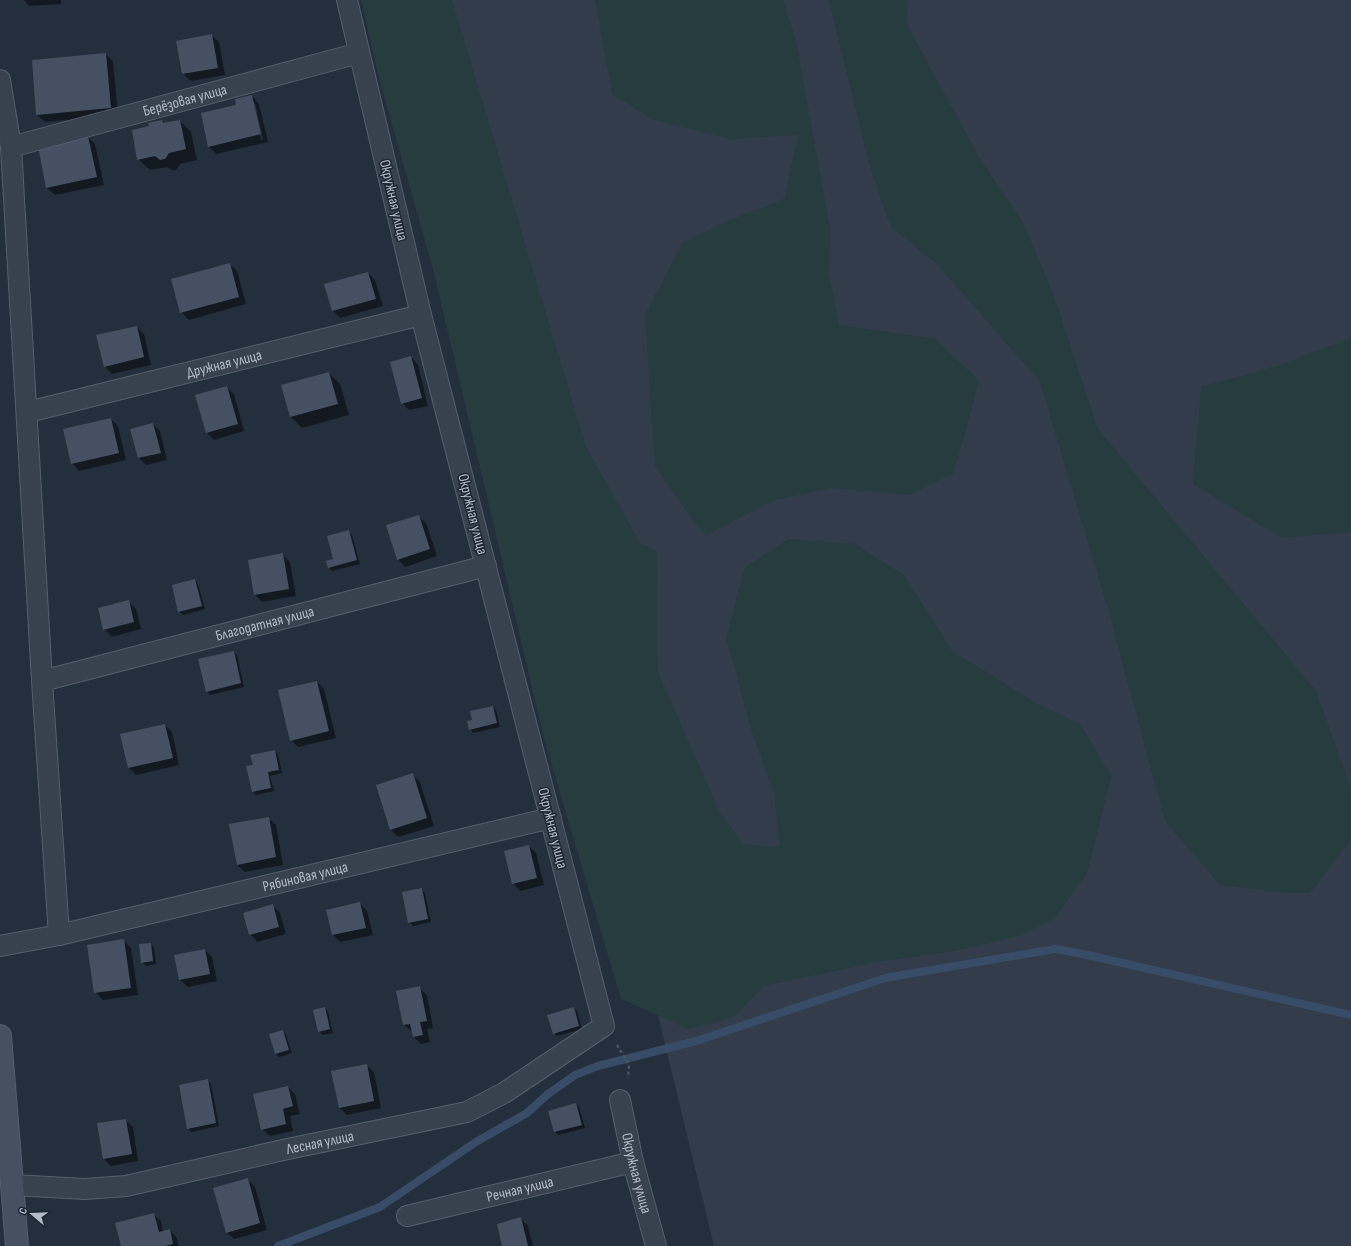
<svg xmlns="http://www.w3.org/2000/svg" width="1351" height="1246" viewBox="0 0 1351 1246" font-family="'Sofia Sans Condensed',sans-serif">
	<rect width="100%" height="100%" fill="#242f3e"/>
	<polygon fill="#323c4b" points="411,0 1351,0 1351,1246 714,1246"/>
	<g fill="#263c3f">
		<polygon points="361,0 452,0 586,447 641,544 657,551 658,672 719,811 744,845 780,847 774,793 753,735 726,638 745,567 789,539 855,544 904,575 952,651 1036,703 1080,724 1111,776 1087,873 1055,918 1019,936 955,951 876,962 764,986 734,1017 689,1029 621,999 545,742 433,269 380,82"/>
		<polygon points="595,0 783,0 796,41 830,229 829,272 839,325 936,339 979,381 954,473 909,495 831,488 775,500 706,535 697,526 655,466 645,315 682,243 730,220 784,199 798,135 730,139 654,120 612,94"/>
		<polygon points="829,0 908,0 906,23 980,159 1022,220 1053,293 1098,429 1316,691 1351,789 1351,840 1310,893 1279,892 1220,885 1165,821 1107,606 1040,382 937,264 891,227 878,192 868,159"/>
		<polygon points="1351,338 1351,532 1282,538 1193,484 1201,387 1280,365"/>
	</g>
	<g fill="#0007" fill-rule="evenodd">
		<polygon points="24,0 61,0 61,4 29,6"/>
		<polygon points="211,35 219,42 225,75 191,81 183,74"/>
		<polygon points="106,54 113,62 118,115 45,122 37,115"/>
		<path d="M252,96L259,104L268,142L216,154L209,147L237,106ZM253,103H255L263,139L261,140Z"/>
		<polygon points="162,121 165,124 180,121 191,132 197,160 180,164 176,170 172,170 167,167 150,170 138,159 150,127"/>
		<polygon points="88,137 95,144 104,185 55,195 47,188"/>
		<polygon points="229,264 237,271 246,304 189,320 181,312"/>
		<polygon points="368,273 375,280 383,306 340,318 333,311 325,285"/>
		<polygon points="137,327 144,334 151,365 112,374 104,366"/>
		<polygon points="411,357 418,365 428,406 409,410 402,403"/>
		<polygon points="329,373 340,384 349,415 302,428 291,417 282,386"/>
		<polygon points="226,387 234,394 244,431 214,440 207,433 196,396"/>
		<polygon points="111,419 118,426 126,460 79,471 72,463"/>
		<polygon points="153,424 160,431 167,460 146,465 139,458 131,429"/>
		<polygon points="418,516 426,523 437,556 405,567 398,559"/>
		<polygon points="349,531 352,535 360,564 332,571 329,568"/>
		<polygon points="283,555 290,562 296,596 262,602 255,595"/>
		<polygon points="195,580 198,584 205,609 183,615 179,611"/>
		<polygon points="128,601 136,609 141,629 112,637 104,629"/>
		<polygon points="233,652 237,655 244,687 210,695 207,691"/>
		<polygon points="317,682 324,689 336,738 298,747 291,740"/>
		<polygon points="493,707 496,710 500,727 473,733 470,729 473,721"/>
		<polygon points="165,725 172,732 179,765 136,775 128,767"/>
		<polygon points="275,751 278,754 282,773 270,776 274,791 256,795 253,792 254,765"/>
		<polygon points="412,774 420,782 434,826 398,837 391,830"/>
		<polygon points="268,818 276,825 283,865 245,872 237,865"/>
		<polygon points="529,846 536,853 544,885 520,891 513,883"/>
		<polygon points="422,889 425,893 431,922 413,926 409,922"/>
		<polygon points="360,903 367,911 373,935 340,942 333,935"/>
		<polygon points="272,905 280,913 286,934 257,942 250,934"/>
		<polygon points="124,941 131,948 138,995 103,1000 95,992"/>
		<polygon points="150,944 154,947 156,964 146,966 142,962"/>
		<polygon points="205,950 212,957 217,981 188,987 180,980 175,956"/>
		<polygon points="419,988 427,995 433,1028 427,1029 430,1042 421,1044 414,1037 413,1032 404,1025"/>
		<polygon points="324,1008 328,1012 333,1033 322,1035 319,1031"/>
		<polygon points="574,1008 577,1011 582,1029 557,1036 554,1033"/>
		<polygon points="283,1031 286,1035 292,1053 279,1057 276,1054"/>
		<polygon points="366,1065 374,1072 381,1108 347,1115 340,1108"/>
		<polygon points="208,1080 211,1084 219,1126 191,1132 188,1128"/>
		<polygon points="288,1087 295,1094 300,1114 290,1116 293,1131 270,1136 262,1129"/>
		<polygon points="576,1104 579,1107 585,1128 558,1135 555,1132"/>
		<polygon points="125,1120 133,1127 138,1161 111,1166 104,1159"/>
		<polygon points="248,1179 255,1187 267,1230 234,1239 226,1232"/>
		<polygon points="153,1214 161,1221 163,1232 170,1230 177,1238 179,1246 122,1246"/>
		<polygon points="521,1219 528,1226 533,1246 503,1246"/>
	</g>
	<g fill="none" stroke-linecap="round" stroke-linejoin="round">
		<polyline stroke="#394c67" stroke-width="8" points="278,1246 380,1207 476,1142 527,1113 548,1094 575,1075 598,1066 696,1041 885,978 1055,949 1083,954 1351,1015"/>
	</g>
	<g fill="#455162">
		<polygon points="212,34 218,68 182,74 176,41"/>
		<polygon points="106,53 111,108 36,115 32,60"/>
		<polygon points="252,95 261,134 208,147 201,113 236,105 235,99"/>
		<polygon points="162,120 163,123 180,120 186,149 169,153 165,159 160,160 155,156 137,160 132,130 149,126 148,123"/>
		<polygon points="88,136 97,177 46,188 38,146"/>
		<polygon points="230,263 239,297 180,313 171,279"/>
		<polygon points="368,272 376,299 332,311 324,284"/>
		<polygon points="137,326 144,357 104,367 96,335"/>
		<polygon points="411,356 422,398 401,404 390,362"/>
		<polygon points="329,372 338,404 290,417 281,385"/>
		<polygon points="227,386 238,424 206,433 195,395"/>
		<polygon points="111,418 119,453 71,464 63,429"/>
		<polygon points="153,423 161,453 138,458 130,429"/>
		<polygon points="419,515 430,549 397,560 386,525"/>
		<polygon points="349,530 357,560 328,568 326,561 333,559 327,536"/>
		<polygon points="283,553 289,589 254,595 248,560"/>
		<polygon points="195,579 202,606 178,612 172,585"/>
		<polygon points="129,600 134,622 103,630 98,608"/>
		<polygon points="234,651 241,683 206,692 198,659"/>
		<polygon points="317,681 329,731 290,741 278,690"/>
		<polygon points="493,706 497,723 469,730 467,721 472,720 470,711"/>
		<polygon points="165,724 173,758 128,768 120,734"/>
		<polygon points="275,750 279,770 268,772 271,788 252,792 246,766 253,765 250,755"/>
		<polygon points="413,773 427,818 390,830 376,785"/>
		<polygon points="269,817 276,857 237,865 229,824"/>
		<polygon points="529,845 537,878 512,884 504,851"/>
		<polygon points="422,888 428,919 408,923 402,892"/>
		<polygon points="360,902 366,928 332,935 326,910"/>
		<polygon points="273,904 279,927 249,935 243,913"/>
		<polygon points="124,939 131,988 94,993 87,945"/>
		<polygon points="151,943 153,961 141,963 139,944"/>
		<polygon points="205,949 210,974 179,980 174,955"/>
		<polygon points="420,986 427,1021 420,1022 423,1035 413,1037 410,1024 403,1025 396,991"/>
		<polygon points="325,1007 330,1029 318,1032 313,1010"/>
		<polygon points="574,1007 579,1026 553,1034 547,1015"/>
		<polygon points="283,1030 289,1050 275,1054 269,1034"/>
		<polygon points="367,1064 374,1101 339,1108 331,1071"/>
		<polygon points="208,1079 216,1123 187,1129 179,1085"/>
		<polygon points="288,1086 293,1106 283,1109 286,1124 261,1130 253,1094"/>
		<polygon points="576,1103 582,1125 554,1132 548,1111"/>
		<polygon points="126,1119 132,1154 103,1159 97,1123"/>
		<polygon points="248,1178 260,1223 226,1233 213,1188"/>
		<polygon points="154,1213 159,1232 170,1229 173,1244 165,1246 121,1246 115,1223"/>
		<polygon points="521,1217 528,1246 502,1246 497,1224"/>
	</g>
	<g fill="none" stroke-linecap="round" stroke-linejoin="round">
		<g stroke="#565f6c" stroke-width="22">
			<g id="street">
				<polyline points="0,80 11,147 42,681 59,935"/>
				<path id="s1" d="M11,147L359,53"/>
				<path id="s2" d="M28,412L421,315"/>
				<path id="s3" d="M42,681L486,566"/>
				<path id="s4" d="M0,946L59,935L551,818"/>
				<path id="s5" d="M620,1100L633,1162L656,1246"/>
				<path id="s6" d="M13,1185L85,1189L126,1186L283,1150L467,1112L504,1093L604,1026L421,315L347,0"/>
				<path id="s7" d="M407,1216L633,1162"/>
			</g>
		</g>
		<g stroke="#565f6c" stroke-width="24">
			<polyline id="secondary" points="0,1036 17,1246"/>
		</g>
		<polyline stroke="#44595c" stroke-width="2.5" stroke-dasharray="3 3" stroke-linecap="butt" points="617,1045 629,1065 628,1078"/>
		<use href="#street" stroke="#38414e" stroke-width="20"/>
		<use href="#secondary" stroke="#465061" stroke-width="22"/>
	</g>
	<g text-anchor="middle" stroke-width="3" stroke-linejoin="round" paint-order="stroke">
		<g font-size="15" fill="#b4bcc9" stroke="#1d2633">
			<text dy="5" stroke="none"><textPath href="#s1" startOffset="180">Берёзовая улица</textPath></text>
			<text transform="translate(394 200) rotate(77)" y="5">Окружная улица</text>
			<text dy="5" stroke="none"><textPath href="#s2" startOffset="202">Дружная улица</textPath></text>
			<text transform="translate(473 514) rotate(76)" y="5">Окружная улица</text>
			<text dy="5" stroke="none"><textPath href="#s3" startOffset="230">Благодатная улица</textPath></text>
			<text transform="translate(553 828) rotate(76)" y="5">Окружная улица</text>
			<text dy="5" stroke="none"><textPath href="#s4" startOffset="313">Рябиновая улица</textPath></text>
			<text dy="5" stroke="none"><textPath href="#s6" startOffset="312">Лесная улица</textPath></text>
			<text dy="5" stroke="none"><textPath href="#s5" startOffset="75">Окружная улица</textPath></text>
			<text dy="5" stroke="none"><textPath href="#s7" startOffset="116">Речная улица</textPath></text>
		</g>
	</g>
	<g transform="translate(32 1214) rotate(289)" stroke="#1d2633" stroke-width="3" paint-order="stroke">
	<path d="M0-3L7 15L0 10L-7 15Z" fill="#b4bcc9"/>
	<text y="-6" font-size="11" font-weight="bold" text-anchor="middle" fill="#b4bcc9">С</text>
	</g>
</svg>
